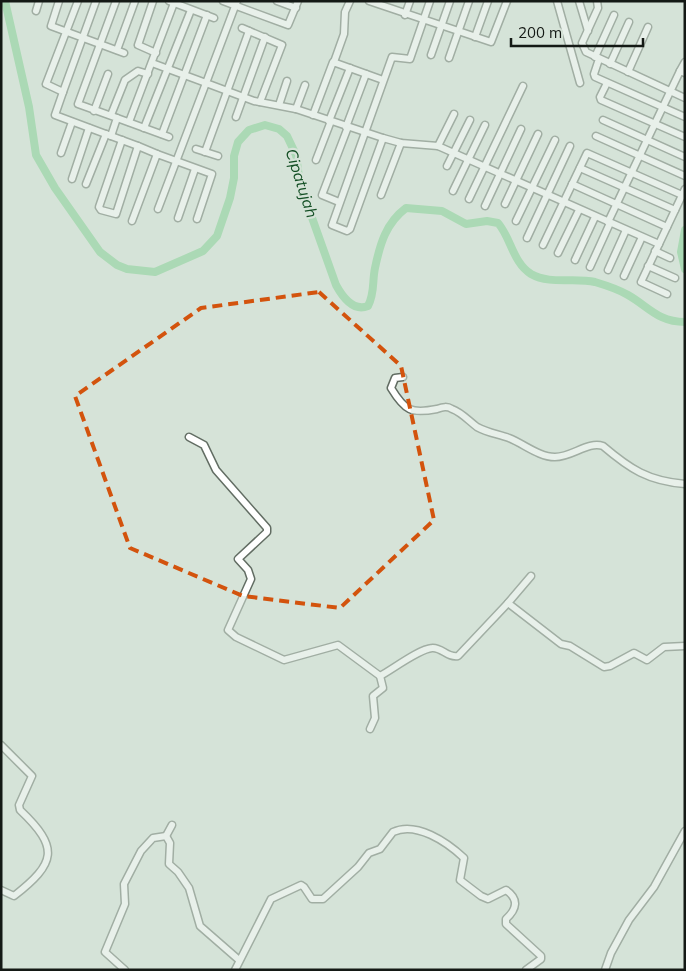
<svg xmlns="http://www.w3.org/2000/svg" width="686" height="971" viewBox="0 0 686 971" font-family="Mulish,sans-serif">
	<rect width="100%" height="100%" fill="#d6e3d8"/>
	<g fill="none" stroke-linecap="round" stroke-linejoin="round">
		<g stroke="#79cd89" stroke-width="8">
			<path d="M5,1L29,107L36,155L55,188L100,252L117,265L127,269L155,272L203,251L217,236L230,198L234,178V156L238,142L249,130L265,125L279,129L287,136L296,155L300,184L336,285C342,296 353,312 368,306C375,293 372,282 375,268C380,244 386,223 406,208L442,211L466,224L487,221L498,223C511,238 513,263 531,274C550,285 575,277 595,282C605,285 618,289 628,295C649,307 658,322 685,322"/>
			<polyline points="685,230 681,252 685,269"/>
		</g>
		<g stroke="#626d63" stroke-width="9">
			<g id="minor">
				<polyline points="59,1 51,26 124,53"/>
				<polyline points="78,1 46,84 63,92 96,1"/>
				<polyline points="153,1 138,45 156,53"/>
				<polyline points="169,1 214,18"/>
				<polyline points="223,1 288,25 298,1"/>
				<polyline points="237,1 206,83 254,101 296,109 383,138 401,143 438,146 659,244"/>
				<polyline points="277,1 296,8"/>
				<polyline points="369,1 491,42 507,1"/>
				<polyline points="557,1 580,83"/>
				<polyline points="579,1 588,31"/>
				<polyline points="597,1 598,8 582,43 586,52 685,98"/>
				<polyline points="36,11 39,1"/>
				<polyline points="405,15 410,1"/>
				<polyline points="242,28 282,45 260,102"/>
				<polyline points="475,37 488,1"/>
				<polyline points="117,50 135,1"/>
				<polyline points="431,55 450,1"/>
				<polyline points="595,57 614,15"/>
				<polyline points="449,58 469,1"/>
				<polyline points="599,59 594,74 595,77 685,117"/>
				<polyline points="334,62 344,34 345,12 350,1"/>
				<polyline points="152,63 206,83 158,209"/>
				<polyline points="610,64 629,22"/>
				<polyline points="680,71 685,62"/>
				<polyline points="628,72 648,27"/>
				<polyline points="607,83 600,97 601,100 685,137"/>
				<polyline points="63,92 55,115 111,136 117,118 78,104 116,1"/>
				<polyline points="279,105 287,81"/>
				<polyline points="296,109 305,85"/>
				<polyline points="94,111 108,74"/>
				<polyline points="111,115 125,80 138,71 148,74"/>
				<polyline points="313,115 333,62 383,80"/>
				<polyline points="236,117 265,37"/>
				<polyline points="117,118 169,137"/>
				<polyline points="603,120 685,157"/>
				<polyline points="329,121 350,68"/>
				<polyline points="129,122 174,3"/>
				<polyline points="346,127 366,74"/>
				<polyline points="144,128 191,10"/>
				<polyline points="162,134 207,15"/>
				<polyline points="111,136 138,146"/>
				<polyline points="596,136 685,176"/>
				<polyline points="383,138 350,229 347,231 332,225 392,57 410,59 430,1"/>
				<polyline points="122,140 99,207 101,210 116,214 138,146 157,154"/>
				<polyline points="438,146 454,114"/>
				<polyline points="196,149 218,156"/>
				<polyline points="205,152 249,31"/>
				<polyline points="61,153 72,122"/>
				<polyline points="316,160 331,121"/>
				<polyline points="447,166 470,120"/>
				<polyline points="580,168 675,210"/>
				<polyline points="72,179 89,128"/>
				<polyline points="86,184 106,134"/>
				<polyline points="572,184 667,227"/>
				<polyline points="453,191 485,125"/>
				<polyline points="381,195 401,143"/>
				<polyline points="469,199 523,86"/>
				<polyline points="339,202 322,195 348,127"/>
				<polyline points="505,204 538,134"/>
				<polyline points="485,206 521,129"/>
				<polyline points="178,218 195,169"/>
				<polyline points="132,221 157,154 212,174 197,219"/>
				<polyline points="516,221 555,140"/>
				<polyline points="608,222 680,71 685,73"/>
				<polyline points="527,238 570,146"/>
				<polyline points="543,245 587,153 682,195"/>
				<polyline points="655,251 670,258"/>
				<polyline points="558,253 579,210"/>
				<polyline points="575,260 595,217"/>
				<polyline points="648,266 675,278"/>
				<polyline points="590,267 610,223"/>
				<polyline points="608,270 626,230"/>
				<polyline points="624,276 642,237"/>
				<polyline points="667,294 641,282 685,189"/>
				<path d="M403,377L395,378L391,388C405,411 411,414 437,409C443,407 447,406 452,409C461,412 469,421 477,427C488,433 498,434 509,438C524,444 539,457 555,457C572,457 588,441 603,446C630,469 648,481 685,484"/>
				<path d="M189,437L204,445L216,470L267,528V532L238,559L248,570L251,579L228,630L236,637L284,660L338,645L380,676C393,669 419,649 432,648C442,647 447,658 458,656L508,603L561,644L570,646L604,667L610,666L634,653L647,660L664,647L685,646"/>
				<polyline points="508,603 531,576"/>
				<polyline points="370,729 375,718 373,696 383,688 380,676"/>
				<path d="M1,745L32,776L19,805L20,810C60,848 56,863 14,896L1,890"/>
				<polyline points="166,836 170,843 169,864 178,872 189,888 200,926 239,960"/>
				<polyline points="166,836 172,825"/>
				<polyline points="125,970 105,952 125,904 124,884 141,851 153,838 166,836"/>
				<path d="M235,970L271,899L301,885L304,887L312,899H323L358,867L369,853L380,849L393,832C416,821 447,842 464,858L460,880L481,896L488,899L506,890C519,899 517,909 506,919V924L541,956V959L526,970"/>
				<polyline points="605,970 611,953 629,920 654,887 685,831"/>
			</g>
		</g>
		<use href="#minor" stroke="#fff" stroke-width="6"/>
	</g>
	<path d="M0 0H686V971H0ZM319,292L401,366L434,520L340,608L243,596L130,548L75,396L201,308Z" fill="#d6e3d8" fill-opacity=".55" fill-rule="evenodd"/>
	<path fill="none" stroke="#d3530d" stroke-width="4" stroke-dasharray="10 6" stroke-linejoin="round" d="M319,292L401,366L434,520L340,608L243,596L130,548L75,396L201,308Z"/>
	<g text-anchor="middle" stroke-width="4.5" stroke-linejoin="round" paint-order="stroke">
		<g font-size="16" font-style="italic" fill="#134f24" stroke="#d6e3d8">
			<text transform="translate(302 183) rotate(72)" y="6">Cipatujah</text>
		</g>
	</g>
	<rect width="686" height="971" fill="none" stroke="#141915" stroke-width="5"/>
	<path d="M511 38v8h132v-8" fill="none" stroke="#141915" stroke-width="2.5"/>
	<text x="518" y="38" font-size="15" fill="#141915" stroke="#d6e3d8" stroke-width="4" paint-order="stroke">200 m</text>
</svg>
